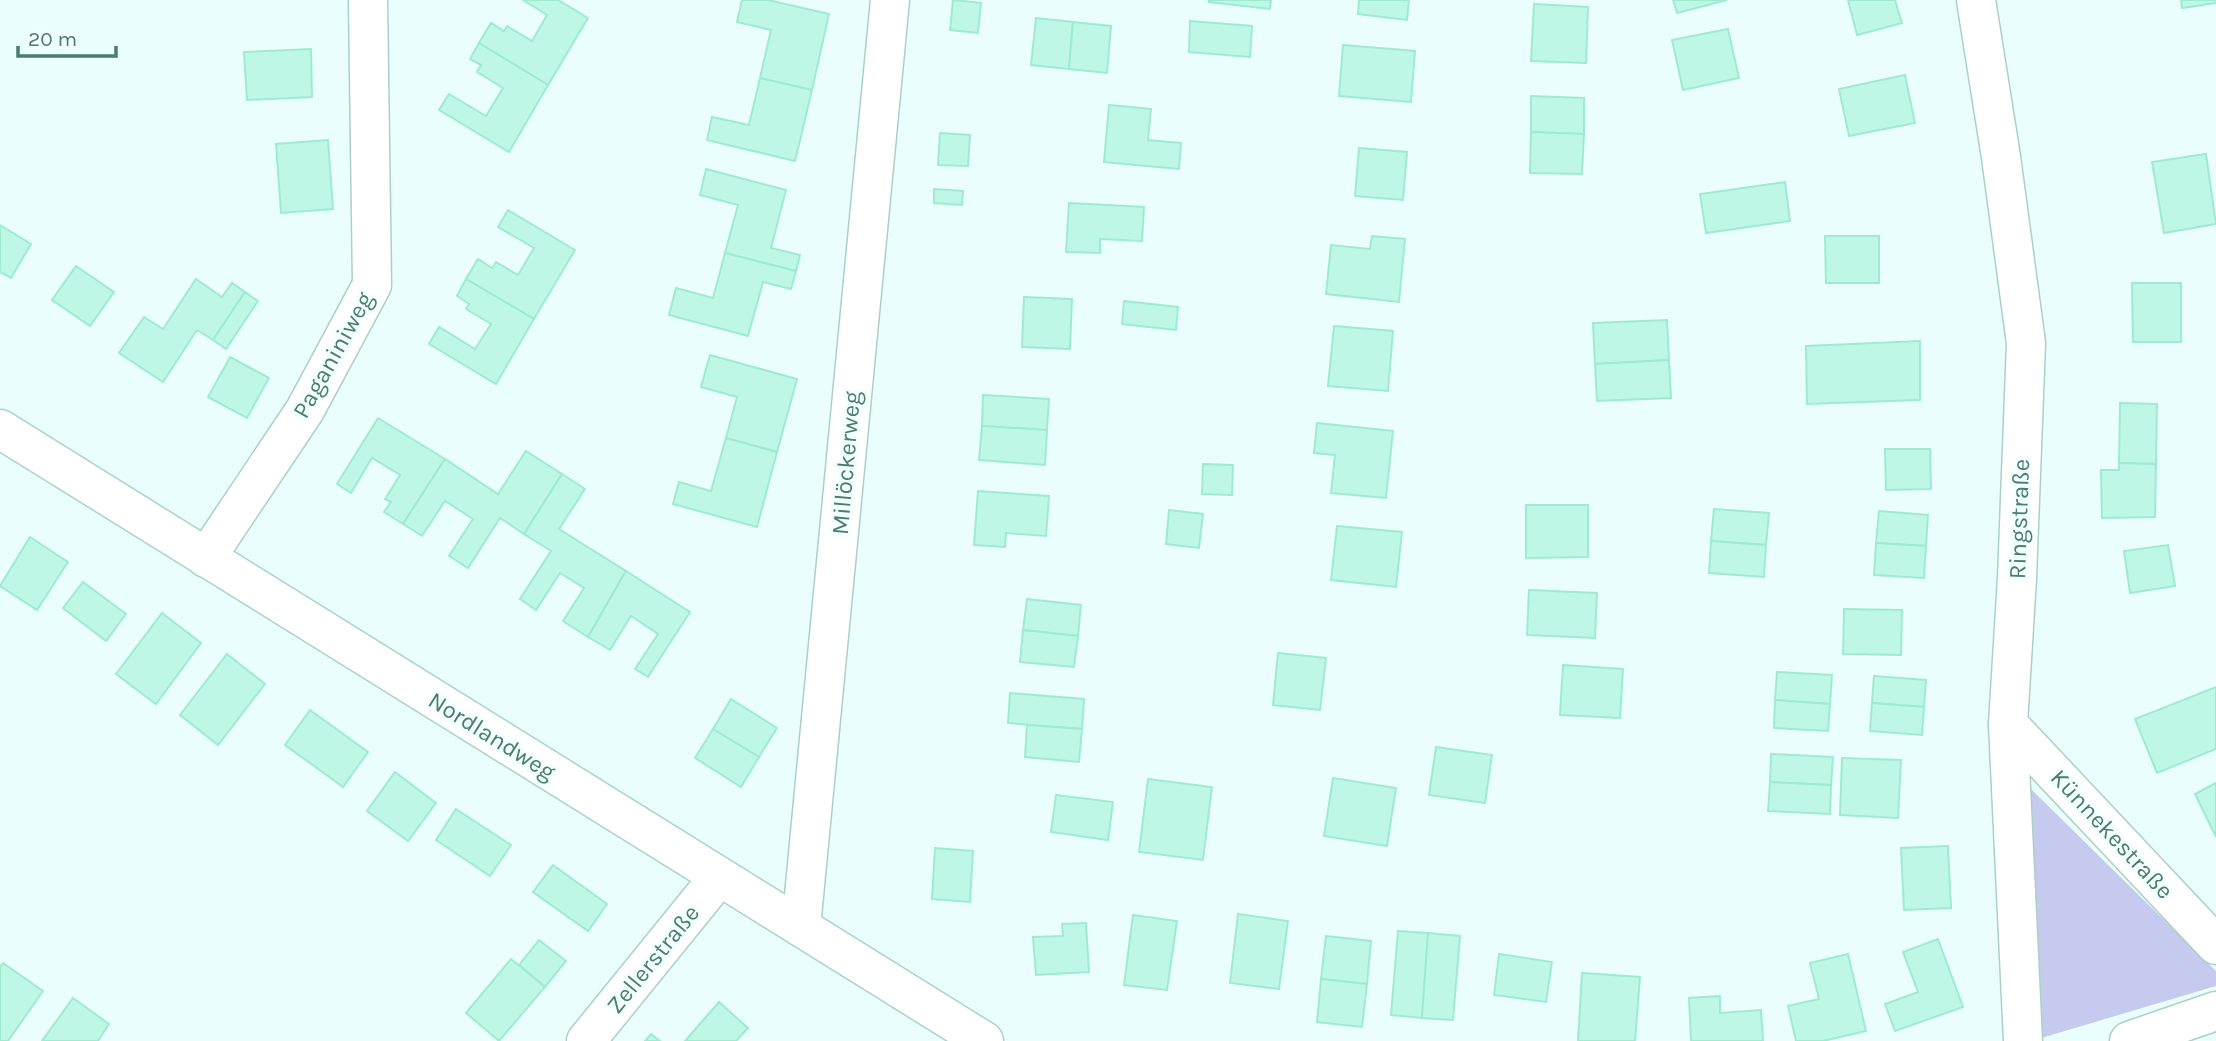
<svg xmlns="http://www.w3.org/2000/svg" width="2216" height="1041" viewBox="0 0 2216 1041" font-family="Karla,sans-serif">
	<rect width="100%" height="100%" fill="#eafefd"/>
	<polygon fill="#c6caef" points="2025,783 2216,971 2216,986 2038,1039"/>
	<g fill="#bff7e6" stroke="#9eebd2" stroke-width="2">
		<polygon points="523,0 558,0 588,18 548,85 479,43 491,23 504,31 507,26 532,41 547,15"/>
		<polygon points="742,0 768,0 829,14 812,90 760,78 771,30 737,22"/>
		<polygon points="953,0 981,3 978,33 950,30"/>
		<polygon points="1209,0 1271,0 1270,9 1209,2"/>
		<polygon points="1359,0 1409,0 1407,20 1358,14"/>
		<polygon points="1673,0 1727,0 1677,13"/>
		<polygon points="1848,0 1895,0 1902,23 1857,35"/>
		<polygon points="2181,0 2216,0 2216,3 2182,8"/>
		<polygon points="1534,4 1588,7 1586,63 1531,61"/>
		<polygon points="1036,18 1073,22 1069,69 1031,65"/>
		<polygon points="1190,21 1252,26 1250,57 1189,52"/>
		<polygon points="1073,22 1111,26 1107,73 1069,69"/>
		<polygon points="1728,29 1739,78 1683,90 1672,40"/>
		<polygon points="479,43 548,85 509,152 439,110 449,94 486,116 503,88 477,72 481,65 470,59"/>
		<polygon points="1343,45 1415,51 1411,102 1339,96"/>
		<polygon points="311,49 312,97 247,100 244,52"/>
		<polygon points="1905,75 1915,123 1849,136 1839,89"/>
		<polygon points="760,78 812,90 795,161 707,140 712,117 749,125"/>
		<polygon points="1531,96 1584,98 1584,134 1531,132"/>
		<polygon points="1109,105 1151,109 1148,140 1181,143 1179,169 1104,162"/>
		<polygon points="1531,132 1584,134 1582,174 1530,173"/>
		<polygon points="940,133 970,135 968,166 938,165"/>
		<polygon points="328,140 333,209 281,213 276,144"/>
		<polygon points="1359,148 1407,152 1403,200 1355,196"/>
		<polygon points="2206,154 2216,224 2164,233 2152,162"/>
		<polygon points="706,169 786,190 771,248 800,255 796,271 725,253 738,205 700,195"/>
		<polygon points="1785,182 1790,221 1706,233 1700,194"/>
		<polygon points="934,189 963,191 962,205 934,203"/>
		<polygon points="1069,203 1144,207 1142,241 1100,239 1100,253 1066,252"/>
		<polygon points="508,210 575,250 534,319 466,279 478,259 492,268 496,262 518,275 534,248 498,227"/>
		<polygon points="0,225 31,244 11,278 0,272"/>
		<polygon points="1372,236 1405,239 1399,302 1326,294 1331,245 1370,249"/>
		<polygon points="1825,236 1879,236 1879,283 1826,283"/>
		<polygon points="725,253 796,271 791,289 763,282 748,336 669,315 676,288 713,298"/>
		<polygon points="76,266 114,292 90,326 52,300"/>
		<polygon points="196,279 222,297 232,283 245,292 213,340 197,330 163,382 119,353 144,317 163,329"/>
		<polygon points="466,279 534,319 496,384 429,344 439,327 475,349 491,324 466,309 469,304 457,296"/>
		<polygon points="2132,283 2181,283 2181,342 2133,342"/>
		<polygon points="245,292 258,301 226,349 213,340"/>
		<polygon points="1024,297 1072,299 1070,349 1022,347"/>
		<polygon points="1124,301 1178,307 1176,330 1122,324"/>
		<polygon points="1667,320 1669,360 1595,364 1593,323"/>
		<polygon points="1334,326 1393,331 1388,391 1328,386"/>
		<polygon points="1920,341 1920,400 1807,404 1806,346"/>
		<polygon points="710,355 797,379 777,452 726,438 737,397 701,387"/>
		<polygon points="230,357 269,378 247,418 208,397"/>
		<polygon points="1669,360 1671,398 1597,401 1595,364"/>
		<polygon points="983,395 1049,399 1047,430 982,426"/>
		<polygon points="2120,403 2157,404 2156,464 2119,463"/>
		<polygon points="378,418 445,459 403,524 384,512 391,502 385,499 400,475 372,458 351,493 337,484"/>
		<polygon points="1317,423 1393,431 1386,498 1331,493 1335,455 1314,453"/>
		<polygon points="982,426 1047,430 1045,465 979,460"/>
		<polygon points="726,438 777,452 757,527 673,504 679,482 711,491"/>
		<polygon points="1885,449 1930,449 1931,489 1886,490"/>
		<polygon points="526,451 562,474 524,534 500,518 468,568 449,556 473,519 445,501 422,536 403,524 445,459 498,494"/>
		<polygon points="2119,463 2156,464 2155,517 2102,518 2101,470 2119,470"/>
		<polygon points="1203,464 1233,465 1232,495 1202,494"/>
		<polygon points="562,474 585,489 559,529 626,571 588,637 563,621 584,588 560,573 536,610 520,599 551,551 524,534"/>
		<polygon points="978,491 1049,496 1046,536 1006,533 1005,547 974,545"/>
		<polygon points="1526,505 1588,505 1588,557 1526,558"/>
		<polygon points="1714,509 1769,513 1766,545 1711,541"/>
		<polygon points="1169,510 1203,514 1199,548 1166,544"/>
		<polygon points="1879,511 1928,515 1926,546 1876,543"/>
		<polygon points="1337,526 1402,532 1396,587 1331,580"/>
		<polygon points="30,537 68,562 37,610 0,586"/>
		<polygon points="1711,541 1766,545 1764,577 1709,573"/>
		<polygon points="1876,543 1926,546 1924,578 1874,575"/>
		<polygon points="2168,545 2175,586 2130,593 2124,551"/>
		<polygon points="626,571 690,612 648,677 635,669 658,634 631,616 610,650 588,637"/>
		<polygon points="83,582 126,614 106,641 63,608"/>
		<polygon points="1529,590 1597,593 1595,638 1527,635"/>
		<polygon points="1027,599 1081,605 1078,636 1023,630"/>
		<polygon points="1844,609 1902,610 1901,655 1843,654"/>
		<polygon points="162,613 201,643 156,704 116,674"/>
		<polygon points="1023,630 1078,636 1074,667 1020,662"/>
		<polygon points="1278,653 1326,658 1320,710 1273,705"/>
		<polygon points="227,654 265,684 218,745 180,715"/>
		<polygon points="1563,665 1623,669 1620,718 1560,715"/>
		<polygon points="1777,672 1832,675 1830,704 1775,700"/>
		<polygon points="1874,676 1926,680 1924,707 1872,703"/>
		<polygon points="2216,687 2216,749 2157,773 2135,719"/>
		<polygon points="1010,693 1084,699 1082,729 1008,723"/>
		<polygon points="731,699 777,728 759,757 713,729"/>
		<polygon points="1775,700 1830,704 1828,731 1774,728"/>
		<polygon points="1872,703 1924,707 1922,735 1870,731"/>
		<polygon points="310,710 368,752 343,787 285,745"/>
		<polygon points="1027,725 1082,729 1079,762 1025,757"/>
		<polygon points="713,729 759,757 741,787 695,758"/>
		<polygon points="1436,747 1492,755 1485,803 1429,795"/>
		<polygon points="1771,754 1833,757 1831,785 1770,782"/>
		<polygon points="1842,758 1901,760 1898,818 1840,815"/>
		<polygon points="395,772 436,803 408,841 367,811"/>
		<polygon points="1333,778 1396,788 1387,846 1324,836"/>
		<polygon points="1148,779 1212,787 1203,860 1139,852"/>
		<polygon points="1770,782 1831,785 1830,814 1768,811"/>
		<polygon points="2216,783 2216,837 2195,794"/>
		<polygon points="1056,795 1113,802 1108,840 1051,832"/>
		<polygon points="456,809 511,845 490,876 436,840"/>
		<polygon points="1948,846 1951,908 1904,910 1901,848"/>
		<polygon points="935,848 973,851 970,902 932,899"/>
		<polygon points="553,865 607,904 588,931 533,892"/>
		<polygon points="1238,914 1288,921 1279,989 1230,983"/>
		<polygon points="1133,915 1177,921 1167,990 1124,985"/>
		<polygon points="1086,923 1089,972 1036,975 1033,937 1063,936 1062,924"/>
		<polygon points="1398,931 1428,933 1422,1018 1391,1015"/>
		<polygon points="1428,933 1460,936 1453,1020 1422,1018"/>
		<polygon points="1326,936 1371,941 1367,984 1321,979"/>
		<polygon points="1938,939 1963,1007 1895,1031 1885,1004 1918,992 1903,952"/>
		<polygon points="539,940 566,961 545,987 519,965"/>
		<polygon points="1499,954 1552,962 1546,1002 1494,995"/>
		<polygon points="1848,954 1866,1031 1823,1041 1796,1041 1788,1006 1819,999 1810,963"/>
		<polygon points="511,959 545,987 499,1041 466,1013"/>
		<polygon points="3,963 43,991 8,1041 0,1041 0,967"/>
		<polygon points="1582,973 1640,977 1635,1041 1578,1041"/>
		<polygon points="1321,979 1367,984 1362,1027 1317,1022"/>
		<polygon points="1720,996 1720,1013 1761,1010 1763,1041 1691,1041 1689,998"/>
		<polygon points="73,998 109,1024 98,1041 42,1041"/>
		<polygon points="719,1002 748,1028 736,1041 685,1041"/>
		<polygon points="651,1034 660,1041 645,1041"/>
	</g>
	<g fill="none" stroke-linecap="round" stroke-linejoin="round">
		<g stroke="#abd1c7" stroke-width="41">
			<g id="street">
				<polyline points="1976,0 2001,157 2026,343 2017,578 2008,724 2023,1041"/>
				<polyline points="206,558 305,410 372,285 368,0"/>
				<polyline points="2008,724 2216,945"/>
				<polyline points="801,927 890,0"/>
				<polyline points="586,1041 719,877"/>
				<polyline points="2129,1041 2216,1011"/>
			</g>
		</g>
		<g stroke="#a8d4c9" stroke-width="41">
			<polyline id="secondary" points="0,429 984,1041"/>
		</g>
		<use href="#street" stroke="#fff" stroke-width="38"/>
		<use href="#secondary" stroke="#fff" stroke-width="38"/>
	</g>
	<g text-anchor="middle" stroke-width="7" stroke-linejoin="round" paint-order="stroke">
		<g font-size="24" fill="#4a7d6c" stroke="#f3fffe">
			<text transform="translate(333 355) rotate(-61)" y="8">Paganiniweg</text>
			<text transform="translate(846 463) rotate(-85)" y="8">Millöckerweg</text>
			<text transform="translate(2019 519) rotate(-88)" y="8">Ringstraße</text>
			<text transform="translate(492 736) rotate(32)" y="8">Nordlandweg</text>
			<text transform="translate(2112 834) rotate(47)" y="8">Künnekestraße</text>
			<text transform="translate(653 959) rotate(-51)" y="8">Zellerstraße</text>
		</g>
	</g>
	<path d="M18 46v10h98v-10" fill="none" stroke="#4a7d6c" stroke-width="3.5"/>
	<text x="28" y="46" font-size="21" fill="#4a7d6c" stroke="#f3fffe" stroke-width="5" paint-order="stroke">20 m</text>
</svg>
